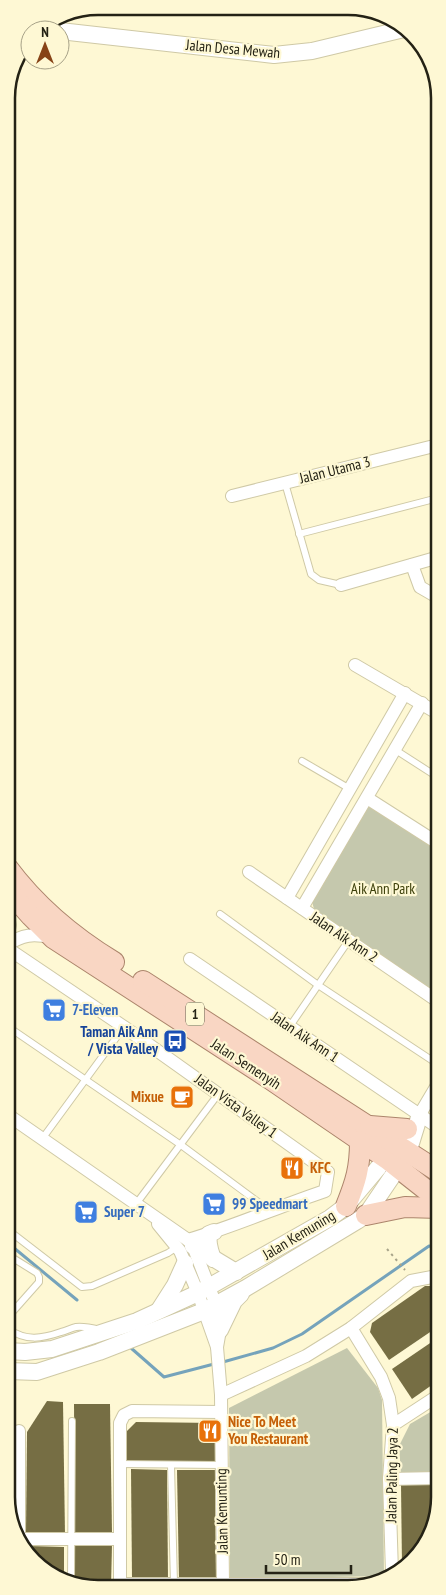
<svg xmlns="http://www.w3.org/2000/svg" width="446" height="1595" viewBox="0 0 446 1595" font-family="'PT Sans Narrow',sans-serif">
	<rect width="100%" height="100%" fill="#fef8d4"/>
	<g fill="#c5c8ad">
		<polygon points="368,803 439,851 439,995 318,914 314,909 311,898"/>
		<polygon points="347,1348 378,1388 382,1400 384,1576 230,1579 229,1408"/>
		<polygon points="439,1407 440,1474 401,1474 399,1446 410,1424"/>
	</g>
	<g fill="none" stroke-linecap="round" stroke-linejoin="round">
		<g stroke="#75a3bb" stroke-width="3">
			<polyline points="8,1243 77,1300"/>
			<polyline points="131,1348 164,1377 214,1364"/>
			<polyline points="223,1362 273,1348 302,1334 429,1246 439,1248"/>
		</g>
	</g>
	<g fill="#766e44">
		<polygon points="425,1286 437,1286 439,1290 439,1326 389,1360 370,1332 372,1323"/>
		<polygon points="439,1337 439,1380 412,1399 392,1369"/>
		<polygon points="47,1401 63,1402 65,1535 26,1533 27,1432"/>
		<polygon points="74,1404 110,1404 112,1533 75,1533"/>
		<polygon points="136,1422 216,1423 216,1461 127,1461 127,1431"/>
		<polygon points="131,1469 167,1470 168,1579 132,1578"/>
		<polygon points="177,1470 215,1470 216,1579 179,1579"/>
		<polygon points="401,1484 440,1484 440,1503 417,1558 402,1566"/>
		<polygon points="74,1543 112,1544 111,1587 80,1587 74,1584"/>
		<polygon points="28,1546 64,1547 64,1578 33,1562 28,1552"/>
	</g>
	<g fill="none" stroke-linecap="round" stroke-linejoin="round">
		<g stroke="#cfc9a6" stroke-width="8">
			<g id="service">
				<polyline points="285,483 311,574 319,580 341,585"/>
				<polyline points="299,534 438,498"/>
				<polyline points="394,749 439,778"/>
				<polyline points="302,761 350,789"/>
				<polyline points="220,914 318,985 439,1065"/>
				<polyline points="7,1026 181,1145 269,1210"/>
				<polyline points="290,1026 349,940"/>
				<polyline points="42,1139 124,1027"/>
				<polyline points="136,1204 219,1093"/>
				<polyline points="8,1230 82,1287 92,1286 168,1253 177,1247"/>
				<polyline points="8,1255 37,1273 39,1277 39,1282 8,1317"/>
				<path d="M8,1329C26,1341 41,1339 61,1332C66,1331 71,1328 76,1327C84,1326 92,1328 100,1330"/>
				<polyline points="120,1464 221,1465"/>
				<polyline points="171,1465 174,1584"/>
				<polyline points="71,1582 72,1421"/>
			</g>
		</g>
		<g stroke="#cfc9a6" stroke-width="14">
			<g id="minor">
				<polyline points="232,496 438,445"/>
				<polyline points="412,565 420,587 439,598"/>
				<polyline points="341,585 439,557"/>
				<polyline points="355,665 439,714"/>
				<polyline points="367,798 439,844"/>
				<polyline points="249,872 439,1002"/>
				<polyline points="287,898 405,693"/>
				<polyline points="7,905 10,925 7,937"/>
				<polyline points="302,908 422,703"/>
				<path d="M7,945C23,934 33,934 51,937"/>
				<path d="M7,948L124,1027L328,1172L325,1191C280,1206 235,1226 188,1240"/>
				<polyline points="190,959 439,1128"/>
				<polyline points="420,1114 439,1082"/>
				<polyline points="8,1115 188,1240 193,1246 216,1305 220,1330 217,1347 221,1395 223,1584"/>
				<polyline points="158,1224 180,1251 198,1293 217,1347"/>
				<polyline points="351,1328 381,1377 389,1398 393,1425 389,1479 392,1572"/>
				<polyline points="221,1395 306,1356 351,1328 411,1281 432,1277 439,1278"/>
				<polyline points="393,1425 439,1395"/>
				<polyline points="19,1431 19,1535"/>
				<polyline points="389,1479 440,1478"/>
				<polyline points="21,1539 120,1539"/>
				<polyline points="120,1584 371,1584"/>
				<polyline points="120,1587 120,1423 124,1415 132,1411 220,1412"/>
			</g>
		</g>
		<g stroke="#cfc9a6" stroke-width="18">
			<g id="tertiary">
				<polyline points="40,28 54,30"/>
				<polyline points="60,31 274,55 312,51 404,29"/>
				<polyline points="6,94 7,91"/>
				<polyline points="193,1246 236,1272"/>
				<path d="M213,1259C210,1250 207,1243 209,1234L214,1232"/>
				<polyline points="159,1310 175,1285 185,1263"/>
				<polyline points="220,1330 234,1301 241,1294"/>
				<polyline points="8,1351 25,1352 52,1349 137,1321 198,1293 330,1218 346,1206 393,1150"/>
				<polyline points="8,1371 37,1372 99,1352 204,1311 246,1288 357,1221 366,1215 408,1153 420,1114"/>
			</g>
		</g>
		<g stroke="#ac856c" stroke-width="22">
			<g id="primary">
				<path d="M7,867C36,906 73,937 114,962"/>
				<polyline points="7,889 31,916 53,938 270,1079 387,1159 439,1200"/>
				<polyline points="143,981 439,1172"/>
				<polyline points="370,1126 407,1129"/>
				<path d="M346,1206C356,1181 360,1168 360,1141"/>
				<polyline points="366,1215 405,1207 439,1208"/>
			</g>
		</g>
		<polyline stroke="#a8a489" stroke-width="2" stroke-dasharray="2.5 4" stroke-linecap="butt" points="387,1249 405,1270"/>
		<use href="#service" stroke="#fff" stroke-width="6"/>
		<use href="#minor" stroke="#fff" stroke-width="12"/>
		<use href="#tertiary" stroke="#fff" stroke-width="16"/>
		<use href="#primary" stroke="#f9d6c3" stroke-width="20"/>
	</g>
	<defs>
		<g id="supermarket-square" transform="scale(1.25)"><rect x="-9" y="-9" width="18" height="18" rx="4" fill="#3f7fe0" stroke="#fef8d4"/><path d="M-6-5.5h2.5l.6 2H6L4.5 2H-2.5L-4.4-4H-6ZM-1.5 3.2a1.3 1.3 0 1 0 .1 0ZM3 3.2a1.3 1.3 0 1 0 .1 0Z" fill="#fff"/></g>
		<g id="bus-square" transform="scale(1.25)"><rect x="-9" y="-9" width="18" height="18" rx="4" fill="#1a4fb4" stroke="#fef8d4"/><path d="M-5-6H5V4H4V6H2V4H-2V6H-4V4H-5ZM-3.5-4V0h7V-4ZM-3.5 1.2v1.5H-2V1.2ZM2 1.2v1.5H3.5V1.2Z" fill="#fff"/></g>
		<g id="cafe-square" transform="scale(1.25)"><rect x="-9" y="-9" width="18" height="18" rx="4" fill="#e8710a" stroke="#fef8d4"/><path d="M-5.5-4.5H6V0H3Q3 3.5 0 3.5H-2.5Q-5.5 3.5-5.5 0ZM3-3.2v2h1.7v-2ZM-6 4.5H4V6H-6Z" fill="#fff"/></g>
		<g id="restaurant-square" transform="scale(1.25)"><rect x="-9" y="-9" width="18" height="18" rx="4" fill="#e8710a" stroke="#fef8d4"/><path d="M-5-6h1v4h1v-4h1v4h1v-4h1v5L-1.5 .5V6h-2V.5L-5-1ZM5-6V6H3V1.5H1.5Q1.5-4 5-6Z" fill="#fff"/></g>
	</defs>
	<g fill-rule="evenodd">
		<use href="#supermarket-square" x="54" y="1010"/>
		<use href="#bus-square" x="175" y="1041"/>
		<use href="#cafe-square" x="182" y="1097"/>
		<use href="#restaurant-square" x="292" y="1168"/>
		<use href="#supermarket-square" x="214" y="1204"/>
		<use href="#supermarket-square" x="86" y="1212"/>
		<use href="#restaurant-square" x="210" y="1431"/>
	</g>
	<g text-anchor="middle" stroke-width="4.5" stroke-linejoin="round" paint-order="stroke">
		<rect fill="#fef8d4" stroke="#65624e" stroke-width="1" x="186" y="1002.5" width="18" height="23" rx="4"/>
		<g font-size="14" font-weight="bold" fill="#242215">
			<text x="195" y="1019">1</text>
		</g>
		<g font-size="15" fill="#242215" stroke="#fef8d4">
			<text transform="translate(233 49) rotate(5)" y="5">Jalan Desa Mewah</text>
			<text transform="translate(335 470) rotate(-14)" y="5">Jalan Utama 3</text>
			<text transform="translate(344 937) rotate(34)" y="5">Jalan Aik Ann 2</text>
			<text transform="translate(305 1037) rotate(34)" y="5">Jalan Aik Ann 1</text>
			<text transform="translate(246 1064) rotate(33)" y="5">Jalan Semenyih</text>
			<text transform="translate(236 1106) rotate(36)" y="5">Jalan Vista Valley 1</text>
			<text transform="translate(299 1235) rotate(-31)" y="5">Jalan Kemuning</text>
			<text transform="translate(392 1475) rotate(-89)" y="5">Jalan Paling Jaya 2</text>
			<text transform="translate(222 1511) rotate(-91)" y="5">Jalan Kemunting</text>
		</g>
		<g font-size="15" fill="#3c3f09" stroke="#fef8d4">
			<text x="383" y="894">Aik Ann Park</text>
		</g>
		<g font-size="15" font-weight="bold" fill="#366cbe" stroke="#fef8d4" text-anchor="start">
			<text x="72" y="1015">7-Eleven</text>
			<text x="232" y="1209">99 Speedmart</text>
			<text x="104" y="1217">Super 7</text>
		</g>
		<g font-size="15" font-weight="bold" fill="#164399" stroke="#fef8d4" text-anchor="end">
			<text x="158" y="1037">Taman Aik Ann<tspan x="158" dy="17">/ Vista Valley</tspan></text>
		</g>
		<g font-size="15" font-weight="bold" fill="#c56008" stroke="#fef8d4" text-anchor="start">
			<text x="164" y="1102" text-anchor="end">Mixue</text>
			<text x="310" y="1173">KFC</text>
			<text x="228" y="1427">Nice To Meet<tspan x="228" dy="17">You Restaurant</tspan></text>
		</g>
	</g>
	<path d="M0 0H446V1595H0ZM98 15H348A83 83 0 0 1 431 98V1497A83 83 0 0 1 348 1580H98A83 83 0 0 1 15 1497V98A83 83 0 0 1 98 15Z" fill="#fef8d4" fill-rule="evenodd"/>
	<path fill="none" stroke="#242215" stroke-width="2.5" d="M98 15H348A83 83 0 0 1 431 98V1497A83 83 0 0 1 348 1580H98A83 83 0 0 1 15 1497V98A83 83 0 0 1 98 15Z"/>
	<g transform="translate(45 45)"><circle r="24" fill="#fef8d4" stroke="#a7a288"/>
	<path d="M0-4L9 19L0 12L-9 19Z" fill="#874317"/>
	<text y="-8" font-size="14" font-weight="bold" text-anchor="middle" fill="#242215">N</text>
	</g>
	<path d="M266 1565v8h85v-8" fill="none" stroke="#242215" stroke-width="2.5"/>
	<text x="274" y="1565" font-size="15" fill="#242215" stroke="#fef8d4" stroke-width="4" paint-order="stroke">50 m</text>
</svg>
